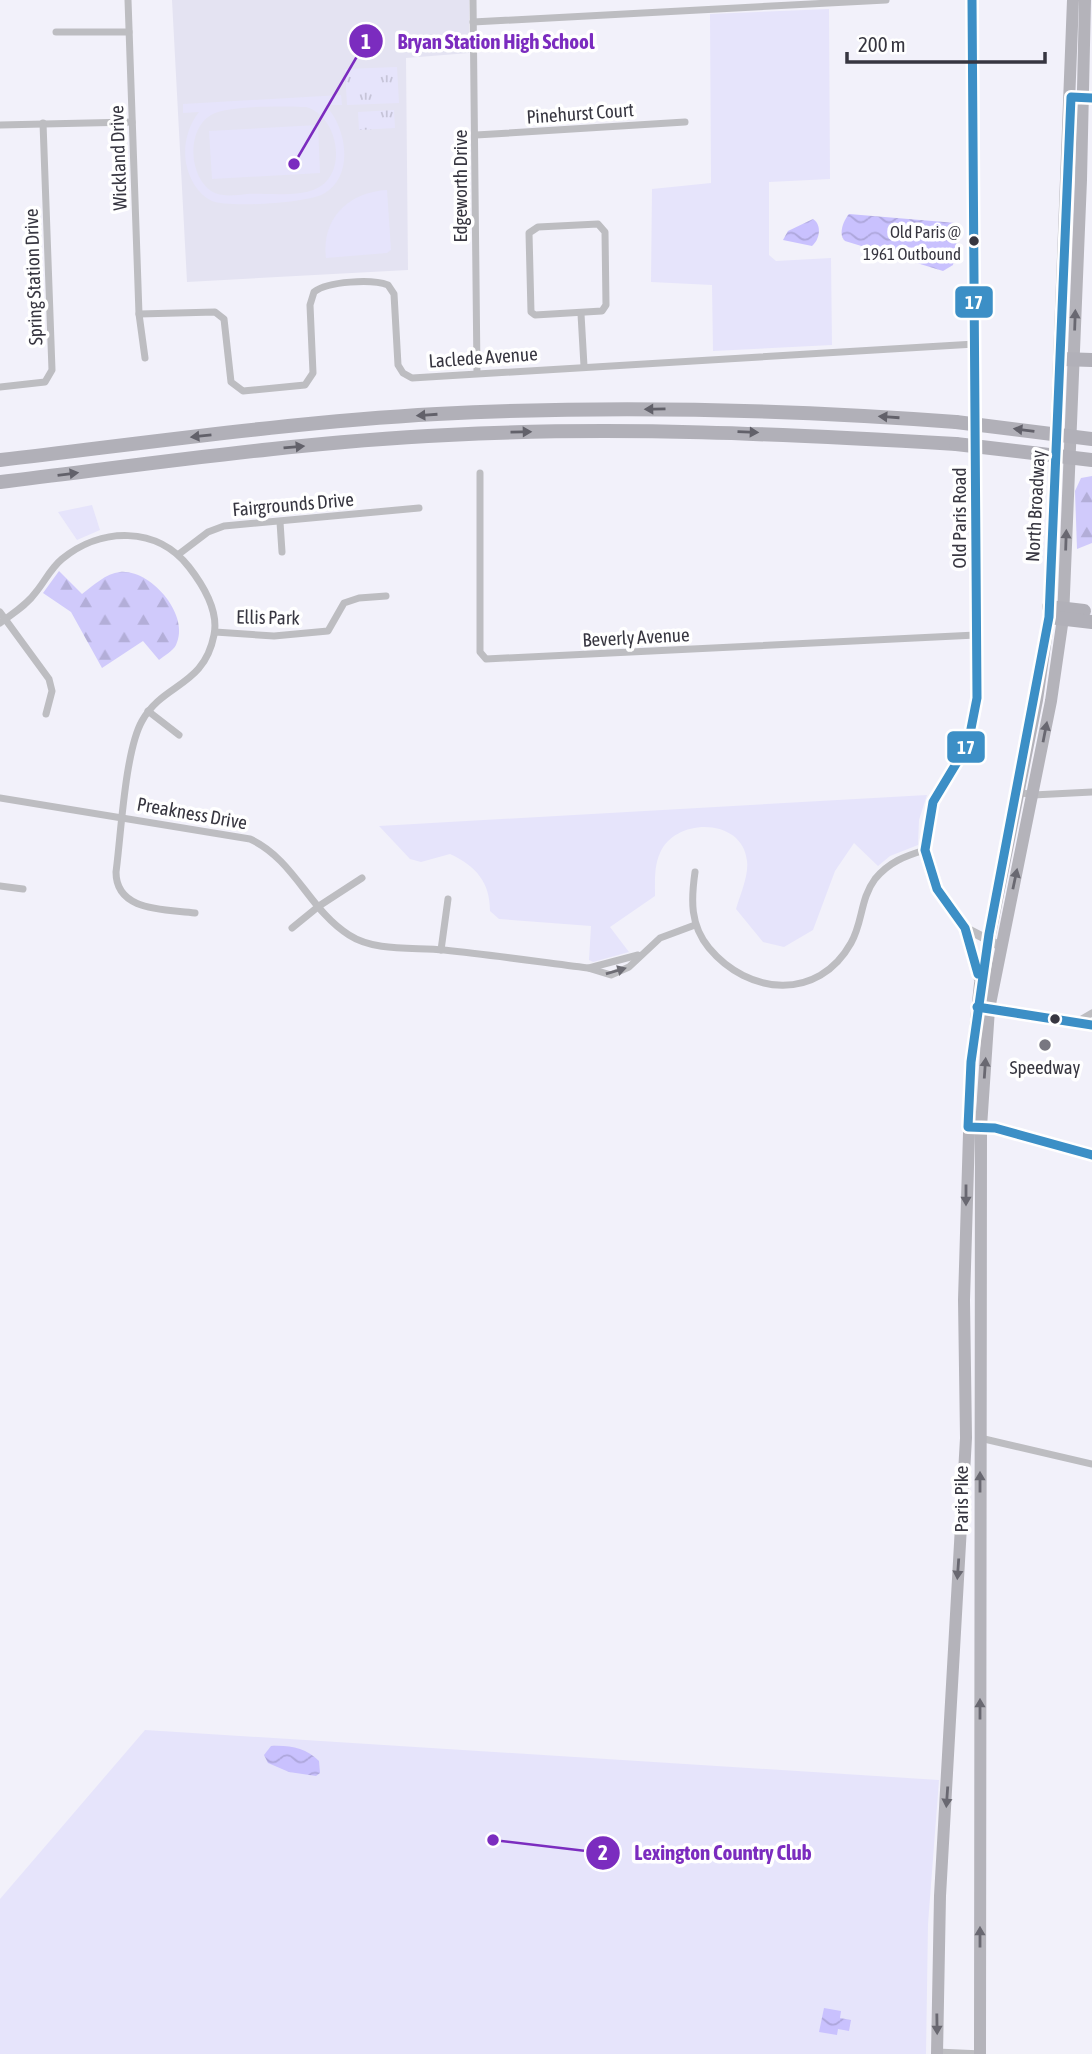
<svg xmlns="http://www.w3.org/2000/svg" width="1092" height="2054" viewBox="0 0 1092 2054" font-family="'Asap Condensed',sans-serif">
	<defs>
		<pattern id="forest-firs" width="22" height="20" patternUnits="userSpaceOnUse" patternTransform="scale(1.75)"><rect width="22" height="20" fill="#d0cafb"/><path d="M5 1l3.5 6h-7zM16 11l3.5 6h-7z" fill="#b3aed8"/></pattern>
		<pattern id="park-tufts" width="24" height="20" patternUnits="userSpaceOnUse" patternTransform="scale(1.75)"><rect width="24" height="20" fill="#e6e4fb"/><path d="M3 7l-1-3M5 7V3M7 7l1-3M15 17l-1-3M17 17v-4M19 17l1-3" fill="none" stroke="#c6c4d8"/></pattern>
		<pattern id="water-waves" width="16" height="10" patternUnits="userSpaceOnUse" patternTransform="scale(1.75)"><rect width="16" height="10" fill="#c9c1fe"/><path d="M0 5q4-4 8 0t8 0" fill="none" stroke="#ada6db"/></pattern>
	</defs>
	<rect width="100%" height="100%" fill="#f2f1fa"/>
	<polygon fill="#e4e3f2" points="172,0 469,0 469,53 406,58 408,270 187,282"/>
	<g fill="#e6e4fb" fill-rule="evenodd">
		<polygon points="829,9 830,179 769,182 769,255 776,261 831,258 832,345 713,351 712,285 651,282 652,189 711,183 710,14"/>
		<path d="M341,95L342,105H325C347,127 355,177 323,194C308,203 228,208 212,201C197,194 189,178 186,163C183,144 188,126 199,112L183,113V104ZM306,107C336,115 348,167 321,186C304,198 268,193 247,194C237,195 225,197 215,193C189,181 185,130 211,115C228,105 285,106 306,107Z"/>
		<polygon points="318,125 320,173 212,179 209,131"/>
		<path d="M387,190L391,250L387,253L326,258C321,218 349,192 387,190Z"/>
		<polygon points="92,505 100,530 77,540 58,512"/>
		<path d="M927,795L919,820L918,845L890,856L878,866L854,843L835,871L813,930L784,947L763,942L736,909C740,895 749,875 747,861C743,817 675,817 660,853C654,866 655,881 655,896L610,927L629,952L593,962L589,960L591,926L499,919L490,911C490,882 476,866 450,854L421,862L410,859L379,826Z"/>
		<polygon points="145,1730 939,1780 928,1924 926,2054 0,2054 0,1899"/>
	</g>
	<g fill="url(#forest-firs)">
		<polygon points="1092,476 1092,543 1077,549 1075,491 1081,478"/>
		<path d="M59,571L82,594C93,586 106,573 120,572C151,569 191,616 176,645C173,651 164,656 159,660L143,641L102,668L71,612L43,593Z"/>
	</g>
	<g fill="url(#park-tufts)">
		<polygon points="397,67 399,103 347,105 345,69"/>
		<polygon points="394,110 395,128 359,130 358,112"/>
	</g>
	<g fill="url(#water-waves)">
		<path d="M849,214L956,223L958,232L953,265L943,271L845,241C838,235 843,221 849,214Z"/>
		<path d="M813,219C822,225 820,239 812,246L783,240L788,231Z"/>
		<path d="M271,1746C290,1745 306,1748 319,1761L320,1773L316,1776L289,1772L268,1763L264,1755Z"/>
		<polygon points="824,2008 841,2011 840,2018 851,2020 849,2031 838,2029 837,2035 819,2032"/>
	</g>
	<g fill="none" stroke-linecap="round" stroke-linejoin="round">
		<g stroke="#bdbdc1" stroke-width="7">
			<polyline points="128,0 139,314 145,358"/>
			<polyline points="473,0 477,373"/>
			<polyline points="473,22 886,0"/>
			<polyline points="56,32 129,32"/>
			<polyline points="0,125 132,122"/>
			<polyline points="476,135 685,122"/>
			<polygon points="598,224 605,232 606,305 602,311 535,315 531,312 529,233 538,227"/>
			<path d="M139,314L215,312L224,319L231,382L243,391L305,385L313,373L310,305L314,292C328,281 372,279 388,285L394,294L398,365L403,373L412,378L975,344"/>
			<polyline points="581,314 584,366"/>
			<polyline points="0,387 45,382 52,370 43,123"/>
			<polyline points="480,473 480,652 486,659 976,635"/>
			<polyline points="280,522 282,552"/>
			<polyline points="179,554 208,532 224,526 419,508"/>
			<polyline points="0,612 49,679 52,691 46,714"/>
			<path d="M0,623C13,613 27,605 36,592C45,581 51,568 62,559C101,527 157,526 189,567C203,585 219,611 214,635C204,687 163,683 142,721C125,751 121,835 116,872C116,912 165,909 195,913"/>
			<polyline points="215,632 274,636 328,631 344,603 359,598 386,596"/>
			<polyline points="148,711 179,735"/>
			<polyline points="1018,792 1033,795 1092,792"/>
			<path d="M0,798L250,839C295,860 309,910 349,935C375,952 414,947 444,950C492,955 540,962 588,968L611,975L629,967L660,938L695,925"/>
			<path d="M695,872C691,900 690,925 709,948C748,995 818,1002 851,943C863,922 860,899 875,879C889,862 905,856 925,850"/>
			<polyline points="0,886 23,889"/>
			<polyline points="292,928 319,906 362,878"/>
			<polyline points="441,950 448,899"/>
			<polyline points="589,968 638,955"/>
			<polyline points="988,1009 1092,1025"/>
			<polyline points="1075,1023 1092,1013"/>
			<polyline points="981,1127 1092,1155"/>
			<polyline points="980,1438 1092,1464"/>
			<polyline points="937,2052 982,2054"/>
		</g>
		<g stroke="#bdbdc1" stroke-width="9">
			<polyline points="972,0 977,698 968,744 933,802 925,850 937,889 965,928 978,978"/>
			<polyline points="965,928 1000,946"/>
		</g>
		<g stroke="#b4b3ba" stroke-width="12">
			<polyline points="937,2054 940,1896 966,1438 964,1300 971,1067 980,984 1037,700 1049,617 1073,0"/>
			<polyline points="980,2054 981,1127 989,1009 1051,701 1063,618 1081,180 1085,0"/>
		</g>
		<g stroke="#b1b0b8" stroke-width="14">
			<polyline points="1061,359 1092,360"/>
			<path d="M0,460C146,443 291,422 437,414C611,405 783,409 956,422"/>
			<path d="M0,482C149,464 298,442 448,435C618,426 786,434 956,444"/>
			<polyline points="1049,607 1084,611"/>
			<polyline points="1049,617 1092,622"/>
		</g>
		<g stroke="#b1b0b8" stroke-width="14">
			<polyline points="956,422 1092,439"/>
			<polyline points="956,444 1092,460"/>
		</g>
		<g stroke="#fff" stroke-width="14">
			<g id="bus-1">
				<polyline points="972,0 977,698 968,744 933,802 925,850 937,889 965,928 978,974"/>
				<polyline points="1092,98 1071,97 1049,617 989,934 971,1062 968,1127 995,1128 1092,1155"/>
				<polyline points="977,1007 1092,1025"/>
			</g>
		</g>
		<use href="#bus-1" stroke="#3c8fc6" stroke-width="9"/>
	</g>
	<defs><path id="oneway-solid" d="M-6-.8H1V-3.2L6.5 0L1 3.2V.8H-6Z" transform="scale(1.75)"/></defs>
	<g fill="#696871">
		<use href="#oneway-solid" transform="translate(1075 320) rotate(-88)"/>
		<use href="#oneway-solid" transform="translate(1066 540) rotate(-88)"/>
		<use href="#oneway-solid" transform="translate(1045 732) rotate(-79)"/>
		<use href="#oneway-solid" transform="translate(1015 879) rotate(-78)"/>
		<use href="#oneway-solid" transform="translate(985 1068) rotate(-86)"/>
		<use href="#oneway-solid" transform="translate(966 1195) rotate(90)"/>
		<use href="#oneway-solid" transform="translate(980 1482) rotate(-90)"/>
		<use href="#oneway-solid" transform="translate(958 1569) rotate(94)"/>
		<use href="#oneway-solid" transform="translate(980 1709) rotate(-90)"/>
		<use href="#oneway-solid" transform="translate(947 1797) rotate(94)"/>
		<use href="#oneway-solid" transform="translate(980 1937) rotate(-90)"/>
		<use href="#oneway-solid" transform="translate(937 2024) rotate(89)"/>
	</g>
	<g fill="#62616a">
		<use href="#oneway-solid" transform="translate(655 409) rotate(179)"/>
		<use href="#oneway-solid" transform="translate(427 415) rotate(176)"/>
		<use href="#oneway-solid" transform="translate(889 417) rotate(-176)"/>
		<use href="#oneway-solid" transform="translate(1024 430) rotate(-173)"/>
		<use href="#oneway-solid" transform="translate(521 432) rotate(-1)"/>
		<use href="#oneway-solid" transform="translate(748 432) rotate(2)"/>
		<use href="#oneway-solid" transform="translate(201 436) rotate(174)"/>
		<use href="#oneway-solid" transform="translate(294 447) rotate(-5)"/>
		<use href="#oneway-solid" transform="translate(68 474) rotate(-7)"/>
	</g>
	<use fill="#6d6c74" href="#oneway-solid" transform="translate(616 971) rotate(-16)"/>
	<g fill="#373640" stroke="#fff" stroke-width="2.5">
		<circle cx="974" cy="241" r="6"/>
		<circle cx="1055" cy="1019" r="6"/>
	</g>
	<circle fill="#787781" stroke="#fff" stroke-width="2.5" cx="1045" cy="1045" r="7"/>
	<g text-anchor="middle" stroke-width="7" stroke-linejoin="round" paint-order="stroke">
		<g font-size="17" fill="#373640" stroke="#fff" text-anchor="end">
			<text x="961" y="238">Old Paris @<tspan x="961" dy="22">1961 Outbound</tspan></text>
		</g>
		<g font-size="19" fill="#373640" stroke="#fff">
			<text transform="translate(580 113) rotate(-4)" y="7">Pinehurst Court</text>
			<text transform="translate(118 158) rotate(-92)" y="7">Wickland Drive</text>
			<text transform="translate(460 186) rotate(-90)" y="7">Edgeworth Drive</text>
			<text transform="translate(33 277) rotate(-92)" y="7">Spring Station Drive</text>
			<text transform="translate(483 357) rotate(-4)" y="7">Laclede Avenue</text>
			<text transform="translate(293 504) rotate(-5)" y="7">Fairgrounds Drive</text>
			<text transform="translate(1035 506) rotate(-87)" y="7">North Broadway</text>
			<text transform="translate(959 518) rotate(-90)" y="7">Old Paris Road</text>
			<text transform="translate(268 617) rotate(1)" y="7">Ellis Park</text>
			<text transform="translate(636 637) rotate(-3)" y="7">Beverly Avenue</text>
			<text transform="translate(192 813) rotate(10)" y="7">Preakness Drive</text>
			<text transform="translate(961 1499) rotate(-90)" y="7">Paris Pike</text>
		</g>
		<g font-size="19" fill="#373640" stroke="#fff">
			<text x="1045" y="1074">Speedway</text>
		</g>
	</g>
	<path fill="none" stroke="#7b2cbf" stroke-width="2.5" d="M294 164L366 41M493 1840L603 1853"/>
	<g fill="#7b2cbf" stroke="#fff" stroke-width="2.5">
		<circle cx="294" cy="164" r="7"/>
		<circle cx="493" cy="1840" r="7"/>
		<circle cx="366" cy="41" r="18"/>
		<circle cx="603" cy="1853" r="18"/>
	</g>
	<g font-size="21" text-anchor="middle" font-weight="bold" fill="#fff">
		<text x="366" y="49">1</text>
		<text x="603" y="1860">2</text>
	</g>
	<g font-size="21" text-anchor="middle" font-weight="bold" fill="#7b2cbf" stroke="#fff" stroke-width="7" stroke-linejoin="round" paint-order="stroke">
		<text x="496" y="49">Bryan Station High School</text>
		<text x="723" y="1860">Lexington Country Club</text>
	</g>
	<g stroke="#fff" stroke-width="2.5">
		<rect x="954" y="285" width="40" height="34" rx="7" fill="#3c8fc6"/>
		<rect x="946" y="730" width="40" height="34" rx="7" fill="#3c8fc6"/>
	</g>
	<g font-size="19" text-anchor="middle" font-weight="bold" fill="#fff">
		<text x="974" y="309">17</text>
		<text x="966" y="754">17</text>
	</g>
	<path d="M847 52v10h198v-10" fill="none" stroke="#373640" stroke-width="3.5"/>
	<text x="858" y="52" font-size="21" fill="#373640" stroke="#ffffff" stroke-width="5" paint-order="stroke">200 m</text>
</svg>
